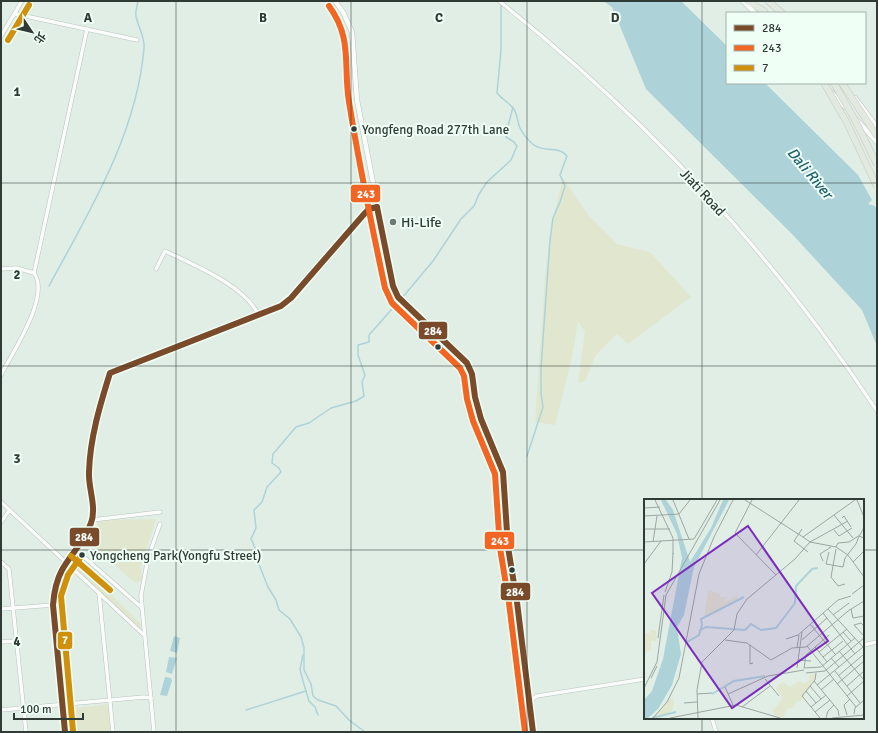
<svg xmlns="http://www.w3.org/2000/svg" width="878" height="733" viewBox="0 0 878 733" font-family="Signika,'Noto Sans TC',sans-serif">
	<rect width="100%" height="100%" fill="#e1eee6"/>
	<g fill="#e1e7cf">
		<polygon points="563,178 589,216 617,244 650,252 691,297 628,344 617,334 596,355 585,381 578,383 585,331 578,322 572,357 555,425 535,422 545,276 552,222"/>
		<polygon points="156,519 141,567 142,580 135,583 88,541 100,520"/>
		<polygon points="76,560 140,623 141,630 71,566"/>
		<polygon points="108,704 111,732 73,732 69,709"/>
	</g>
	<g fill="#add3d9">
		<polygon points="603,1 681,1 727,46 727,83 765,83 858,175 872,200 868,204 875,206 877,210 877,346 862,310 792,234 646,89 612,7"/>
		<polygon points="174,636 180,638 177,653 170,651"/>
		<polygon points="169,657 177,658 172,674 166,672"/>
		<polygon points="165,677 171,678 172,681 167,696 160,695"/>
	</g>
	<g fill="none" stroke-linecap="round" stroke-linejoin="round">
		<g stroke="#add3d9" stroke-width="1.5">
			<path d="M501,4V50L497,93C502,99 508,102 513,108C518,114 517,121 520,128C523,134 529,141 534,145C544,153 558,145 567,156L560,175L565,186L560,202L553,218L550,240L541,368V393L543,407L527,456"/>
			<path d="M49,286C89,212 137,134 144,48C145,37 138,27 136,16C135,12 137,6 138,1"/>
			<polyline points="402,298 433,261 461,219 474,206 479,194 487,182 511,160 517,146 514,142 506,137 506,134 513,107"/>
			<polyline points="303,655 300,669 303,681 309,701 315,707 318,715"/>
			<polyline points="246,710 306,691"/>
			<polyline points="365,732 349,720 336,706 318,700 313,696 311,684 304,670 304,648 301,637 290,619 279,610 276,600 268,587 258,562 258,554 251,539 256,528 254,510 262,502 267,487 281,472 279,468 272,463 273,454 296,427 309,423 331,408 356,401 364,396 362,382 365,375 358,355 358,345 369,342 369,335 399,301"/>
		</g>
		<g stroke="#b9c4bd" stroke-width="4.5">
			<g id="minor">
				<path d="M499,1C645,117 774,255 877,411"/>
				<polyline points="16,14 137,40"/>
				<polyline points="1,36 22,1"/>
				<polyline points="1,269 16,268 34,273"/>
				<path d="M156,269L165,251C194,265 246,286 259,316"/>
				<path d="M1,375C12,353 51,296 34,273L87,29"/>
				<polyline points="1,502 144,635"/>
				<polyline points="92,520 160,512"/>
				<polyline points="1,522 9,511"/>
				<polyline points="76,550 141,607"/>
				<polyline points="1,562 9,569 26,732"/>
				<polyline points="99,593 113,732"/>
				<polyline points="1,609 53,605"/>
				<polyline points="1,642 17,641"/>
				<polyline points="863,645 877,642"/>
				<polyline points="528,702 537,696 645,679"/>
				<polyline points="1,710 144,697 151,698"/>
				<polyline points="712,718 716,732"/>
				<path d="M65,732L53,605C53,565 78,556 91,524C96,511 88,486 89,472C90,439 100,404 110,373L281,306L291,298L365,213L369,209L377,207"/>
				<polyline points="154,732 141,596 148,558 160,524"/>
			</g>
		</g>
		<g stroke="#b9c4bd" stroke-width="5.5">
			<g id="tertiary">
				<polyline points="335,1 343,12 352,32 357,100 393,286 398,297 407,306 467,363 472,374 475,397 481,419 503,472 508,547 517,602 528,702 533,732"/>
				<polyline points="743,1 755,13"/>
				<polyline points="831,92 845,107"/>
				<polyline points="855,98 877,127"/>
				<polyline points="856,119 877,142"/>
			</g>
		</g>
		<g stroke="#c4cac6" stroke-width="7">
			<g id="trunk">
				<polyline points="747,1 764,11"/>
				<polyline points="768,1 782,13"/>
			</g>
		</g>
		<use href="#minor" stroke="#fafcfb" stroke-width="3.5"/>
		<use href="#tertiary" stroke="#fafcfb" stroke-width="4.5"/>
		<use href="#trunk" stroke="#e2e9de" stroke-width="6"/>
		<g stroke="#c4cac6" stroke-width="7" stroke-linecap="butt">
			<g id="trunk-bridge">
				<polyline points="824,83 847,123 877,187"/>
				<polyline points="834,83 856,122 877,165"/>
				<polyline points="842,83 877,136"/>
			</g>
		</g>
		<use href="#trunk-bridge" stroke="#e2e9de" stroke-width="6"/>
		<g stroke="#effff6" stroke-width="9">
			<g id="bus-1">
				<polyline points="377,207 393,286 398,297 467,363 472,374 475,397 481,419 503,472 508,547 517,602 533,732"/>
				<path d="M65,732L53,605C54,592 56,581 62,570C71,554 85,541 91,523C97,507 88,488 89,472C90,438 100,405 110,373L281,306L291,298L365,213L369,209L377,207"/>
			</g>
		</g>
		<g stroke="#effff6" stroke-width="9">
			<path id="bus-2" d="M329,6C353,39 343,65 349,102C359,164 372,227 385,288L392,303L460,368L464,376L467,399L473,421L495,474L500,548L509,603L525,732"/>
		</g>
		<g stroke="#effff6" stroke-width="9">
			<g id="bus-3">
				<polyline points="8,40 29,5"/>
				<polyline points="71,556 110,590"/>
				<polyline points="73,731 61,596 68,575 82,555"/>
			</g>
		</g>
		<use href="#bus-1" stroke="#7a4b2a" stroke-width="6"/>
		<use href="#bus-2" stroke="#f26522" stroke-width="6"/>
		<use href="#bus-3" stroke="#cf910b" stroke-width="6"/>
	</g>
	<path fill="none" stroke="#313b36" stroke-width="1" stroke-opacity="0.55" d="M176,1V732M351,1V732M527,1V732M702,1V500M1,183H877M1,366H877M1,550H645M863,550H877M702,718V732"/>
	<g fill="#313b36" stroke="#effff6" stroke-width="1.5">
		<circle cx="354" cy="129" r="3.5"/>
		<circle cx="438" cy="347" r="3.5"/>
		<circle cx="82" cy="555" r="3.5"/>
		<circle cx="512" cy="570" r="3.5"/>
	</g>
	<circle fill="#6f7a74" stroke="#effff6" stroke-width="1.5" cx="393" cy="222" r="4"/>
	<g text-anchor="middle" stroke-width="4" stroke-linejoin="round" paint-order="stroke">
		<g font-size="13" fill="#313b36" stroke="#effff6" text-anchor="start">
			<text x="362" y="134">Yongfeng Road 277th Lane</text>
			<text x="90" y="560">Yongcheng Park(Yongfu Street)</text>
		</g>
		<g font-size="14" fill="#313b36" stroke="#effff6">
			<text transform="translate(703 192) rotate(47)" y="5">Jiati Road</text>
		</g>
		<g font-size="14" fill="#313b36" stroke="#effff6" text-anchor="start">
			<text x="401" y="227">Hi-Life</text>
		</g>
		<g font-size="15" font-style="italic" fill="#22616e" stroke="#effff6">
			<text transform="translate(810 173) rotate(50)" y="5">Dali River</text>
		</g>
	</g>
	<g transform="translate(644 499)">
		<rect width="220" height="220" fill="#e1eee6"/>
		<path d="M64,91L76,95V98H85L78,104L93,97L94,100L60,119ZM6,130L12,132L13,146L11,142H7V150L0,154V137L2,134H6ZM171,175L172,179L156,203L153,202L149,209L143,210L139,219L133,217L128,212L137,202L138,197L132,190L134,186L140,183L145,188L156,182L159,185L166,181L164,178L166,176ZM26,199H29L30,206L27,213L11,218Z" fill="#e1e7cf"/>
		<path d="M17,1H22L29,11L46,63L67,29L79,1H85L50,68L40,116L33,128L37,155L28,186L14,210L4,219H0V201L8,192L19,160L38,59L33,35Z" fill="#add3d9"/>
		<path fill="none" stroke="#add3d9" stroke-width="2" d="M55,132L62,128L101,131L107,125L117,131L132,129L151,104L152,87L168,70L174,69M43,143L55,136L58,126L57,120L100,98M68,195L90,182L121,177M8,219L32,213"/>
		<path fill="none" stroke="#9ba6a0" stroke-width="1" d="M11,1L29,39V55M29,1L45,40M101,1L159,38L211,1M108,1L91,34L132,76M213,1L220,18M0,9L16,8M190,16L209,39M0,17L35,15L46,1M198,19L200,17L207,28M0,30H26M158,30L150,42L164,53M190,31L195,37L208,29M159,38L166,43L192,48M0,43L50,40L73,1M9,43L13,17M192,48L204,56L220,78M192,48L194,44L205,43L216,36L220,28M192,50L187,78L194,87L201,85M185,53L182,65L199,68L201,59L212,45L215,37L220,39M112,56L155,1M179,62L176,55L187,48M209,63L220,52M0,65L17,42M21,93L28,73L29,54M208,95L220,86M184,110L220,149M207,110L209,119L220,117M179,114L211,155M189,116L205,104M166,125L191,155M220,127L217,124L210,126L220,137M199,133L207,142M185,136L162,156L160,169L177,168L211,139M14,139L20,96M142,140L154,136L194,101L207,97M81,141L103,144L127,161L148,149L162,148L204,112L220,102M158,141L183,119M106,146V165L109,164M163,147L212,208M171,148L183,163M153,149L155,136M195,152L220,181M175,153L203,130M179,158L199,142M187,159L195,168M154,161L167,162M153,169L158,133M191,172L216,204M162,174L181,172L220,139M172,174L171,181L158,197L176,219M194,177L219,156M7,179L13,167M121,180L135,197M170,182L194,211L195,217M193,185L220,162M173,186L219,148M166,187L177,200M203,187L220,172M81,188L89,206M0,189L13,163L22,96L76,1M177,191L190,180M162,192L172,204M53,195L68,194M84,195L124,177L160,171M203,197L220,182M40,204L53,203M98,208L126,187M167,208L182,196M171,213L186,201M210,215L211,209L220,201M203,216L200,206L206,200M9,219L23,203L35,179L55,75L70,38L89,1M26,219L92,206L136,219M54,219L53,191L58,163L90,131L93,115L103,100L151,60L166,43L204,22M182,219L184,212L190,206M188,219L220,216"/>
		<path fill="#7b2cbf" fill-opacity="0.15" stroke="#7b2cbf" stroke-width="2" d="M104,27L184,142L88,209L8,94Z"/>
		<rect width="220" height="220" fill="none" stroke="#313b36" stroke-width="2"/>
	</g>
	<g font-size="13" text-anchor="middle" font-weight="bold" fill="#313b36" stroke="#effff6" stroke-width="4" stroke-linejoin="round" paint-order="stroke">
		<text x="88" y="22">A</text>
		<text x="263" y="22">B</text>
		<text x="439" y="22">C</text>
		<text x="615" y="22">D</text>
		<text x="17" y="96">1</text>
		<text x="17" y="279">2</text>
		<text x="17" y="463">3</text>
		<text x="17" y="646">4</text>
	</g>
	<g stroke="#effff6" stroke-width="1.5">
		<rect x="350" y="184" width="31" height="19" rx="4" fill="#f26522"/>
		<rect x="418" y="321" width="30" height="19" rx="4" fill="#7a4b2a"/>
		<rect x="69" y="527" width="31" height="20" rx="4" fill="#7a4b2a"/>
		<rect x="484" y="531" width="31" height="19" rx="4" fill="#f26522"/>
		<rect x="500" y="582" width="31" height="19" rx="4" fill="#7a4b2a"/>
		<rect x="57" y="631" width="16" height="19" rx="4" fill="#cf910b"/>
	</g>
	<g font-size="11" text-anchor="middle" font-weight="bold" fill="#fff">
		<text x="366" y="198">243</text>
		<text x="433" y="335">284</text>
		<text x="84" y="541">284</text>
		<text x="500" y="545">243</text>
		<text x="515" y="596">284</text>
		<text x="65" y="644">7</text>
	</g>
	<rect width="878" height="733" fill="none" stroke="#313b36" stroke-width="4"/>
	<rect x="726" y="12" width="140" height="72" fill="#effff6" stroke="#a3b1a9"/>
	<rect x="734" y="25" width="20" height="6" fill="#7a4b2a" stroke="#a3b1a9"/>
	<text x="762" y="32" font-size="12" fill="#313b36">284</text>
	<rect x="734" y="45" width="20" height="6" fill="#f26522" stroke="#a3b1a9"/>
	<text x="762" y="52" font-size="12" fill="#313b36">243</text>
	<rect x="734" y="65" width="20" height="6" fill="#cf910b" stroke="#a3b1a9"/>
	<text x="762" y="72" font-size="12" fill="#313b36">7</text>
	<g transform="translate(32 32) rotate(125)" stroke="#effff6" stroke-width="3" paint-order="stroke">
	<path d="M0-3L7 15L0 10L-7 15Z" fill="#313b36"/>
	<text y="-6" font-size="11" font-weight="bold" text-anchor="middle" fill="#313b36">北</text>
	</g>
	<path d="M14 713v6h69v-6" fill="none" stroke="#313b36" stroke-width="2"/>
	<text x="20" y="713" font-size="12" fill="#313b36" stroke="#effff6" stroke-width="3" paint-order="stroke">100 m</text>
</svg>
